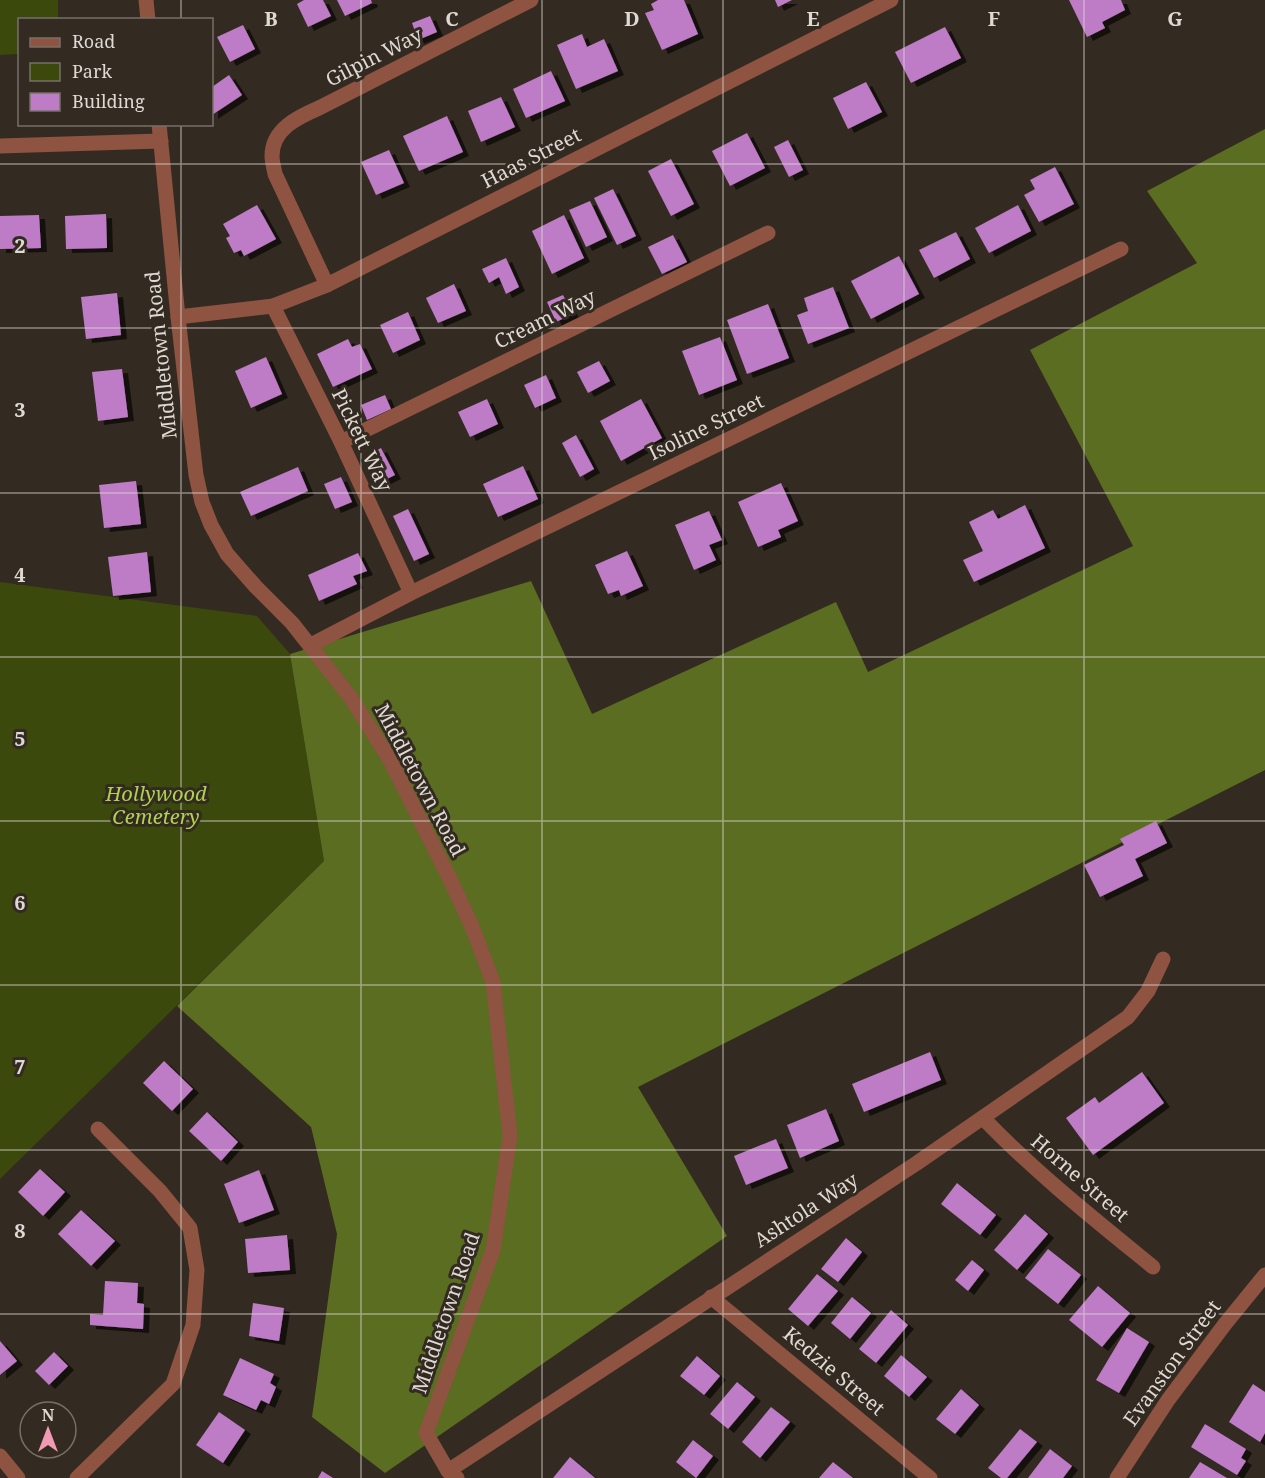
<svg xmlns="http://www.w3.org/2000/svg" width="1265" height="1478" viewBox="0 0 1265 1478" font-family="'Noto Serif',serif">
	<defs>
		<filter id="shadow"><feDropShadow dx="6" dy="4" stdDeviation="0" flood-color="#0009"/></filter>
	</defs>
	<rect width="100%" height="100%" fill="#332a21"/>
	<g fill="#3b490c">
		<polygon points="0,0 58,0 58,19 20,20 19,54 0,55"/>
		<polygon points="0,582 257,616 290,654 324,861 0,1179"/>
	</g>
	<polygon fill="#5a6d21" points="1265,129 1265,770 638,1087 727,1236 385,1473 312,1417 337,1234 311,1127 177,1006 324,861 290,654 531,581 592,714 836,602 868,672 1133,546 1030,350 1197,263 1147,191"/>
	<g fill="#be7cc6" filter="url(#shadow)">
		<polygon points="304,0 323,0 331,16 308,27 297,4"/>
		<polygon points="337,0 371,0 372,3 345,16"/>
		<polygon points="658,0 684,0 698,34 662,50 645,13 654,10 651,4"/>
		<polygon points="775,0 792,0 778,7"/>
		<polygon points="1069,0 1121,0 1125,10 1102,22 1105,28 1087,37"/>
		<polygon points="430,16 437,32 418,40 412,23"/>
		<polygon points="243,25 255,49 230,62 217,37"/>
		<polygon points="945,27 961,58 911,83 895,52"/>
		<polygon points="582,34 587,47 604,39 618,71 576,89 557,45"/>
		<polygon points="551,71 565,101 526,118 513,89"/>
		<polygon points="229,75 242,95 212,115 212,87"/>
		<polygon points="866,82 882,112 848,129 833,98"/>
		<polygon points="501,97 515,127 481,142 468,111"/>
		<polygon points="447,116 463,152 419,171 403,136"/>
		<polygon points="747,133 765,168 730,186 712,151"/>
		<polygon points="788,140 803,170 789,177 774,147"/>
		<polygon points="389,150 404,183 376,195 361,162"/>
		<polygon points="671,159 694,204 671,216 648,171"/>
		<polygon points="1055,167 1074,204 1039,222 1024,195 1035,189 1030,180"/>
		<polygon points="613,189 636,236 617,245 594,198"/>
		<polygon points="590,201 607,237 586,247 569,210"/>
		<polygon points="257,205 276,239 244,256 241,250 234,253 226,238 230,236 223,224"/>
		<polygon points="1018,205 1031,231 989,253 975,228"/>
		<polygon points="106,214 107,248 66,249 65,216"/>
		<polygon points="39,215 41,248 0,249 0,216"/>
		<polygon points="564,215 584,258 552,274 532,231"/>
		<polygon points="956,232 970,259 934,278 919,250"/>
		<polygon points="673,235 687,262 662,274 648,247"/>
		<polygon points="899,256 919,294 871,319 851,281"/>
		<polygon points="506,258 519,287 506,294 499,277 489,283 482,269"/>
		<polygon points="454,284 466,311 438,323 426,298"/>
		<polygon points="833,287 849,328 808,344 797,315 808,311 804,298"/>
		<polygon points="117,293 121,335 86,339 81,297"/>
		<polygon points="563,295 573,314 556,322 547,302"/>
		<polygon points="768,304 789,358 747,374 727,320"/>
		<polygon points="408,312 420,340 393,353 380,325"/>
		<polygon points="720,337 737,380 699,395 682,351"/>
		<polygon points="348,339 352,347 360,344 372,369 333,387 317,354"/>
		<polygon points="266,357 282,394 251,408 235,371"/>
		<polygon points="599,361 610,381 588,393 577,372"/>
		<polygon points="122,369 128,417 98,421 92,372"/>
		<polygon points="546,375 556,398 535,408 524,385"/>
		<polygon points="385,395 391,409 367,420 361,405"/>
		<polygon points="487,399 498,424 470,437 458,412"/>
		<polygon points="641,399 662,438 621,461 600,421"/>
		<polygon points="576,435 594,469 580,477 562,443"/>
		<polygon points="381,448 395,475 383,481 368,455"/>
		<polygon points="523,466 538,499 498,517 483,484"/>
		<polygon points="298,467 308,491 251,516 240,492"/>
		<polygon points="341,477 352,502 335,509 324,484"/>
		<polygon points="136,481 141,524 104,528 99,485"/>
		<polygon points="781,483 798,521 778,530 781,537 758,547 738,502"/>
		<polygon points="1025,505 1045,548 974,582 963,560 983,551 969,522 993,510 998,519"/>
		<polygon points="408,509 429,554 414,561 393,516"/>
		<polygon points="709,511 722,540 709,545 716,560 694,570 675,525"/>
		<polygon points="627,551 643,586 621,596 619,590 608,594 595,565"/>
		<polygon points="147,552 151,592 113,596 108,557"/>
		<polygon points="358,553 367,571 353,576 357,584 319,601 308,575"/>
		<polygon points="1156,821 1167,843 1135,859 1143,876 1100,897 1084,865 1124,845 1120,839"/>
		<polygon points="930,1052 941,1080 864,1112 852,1084"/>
		<polygon points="164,1061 193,1089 172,1111 143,1083"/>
		<polygon points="1142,1072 1164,1103 1093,1155 1066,1118 1095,1097 1099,1103"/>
		<polygon points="826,1109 839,1141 800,1158 787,1125"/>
		<polygon points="207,1112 238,1142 221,1161 189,1131"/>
		<polygon points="776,1139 788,1168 746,1185 734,1156"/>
		<polygon points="40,1169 65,1192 43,1216 18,1192"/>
		<polygon points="259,1170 274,1210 239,1223 224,1184"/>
		<polygon points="957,1183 996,1215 980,1235 941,1204"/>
		<polygon points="81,1210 115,1241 91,1266 58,1234"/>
		<polygon points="1025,1214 1048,1234 1017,1270 994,1250"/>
		<polygon points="287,1235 290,1270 248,1273 245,1239"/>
		<polygon points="846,1238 862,1252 838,1282 821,1269"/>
		<polygon points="1048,1249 1081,1275 1058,1304 1025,1278"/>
		<polygon points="972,1260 984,1270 968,1291 955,1280"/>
		<polygon points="817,1274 838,1291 808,1326 788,1309"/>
		<polygon points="105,1281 138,1283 137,1303 144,1304 143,1329 90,1325 90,1314 103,1315"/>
		<polygon points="1098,1286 1130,1313 1102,1347 1069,1320"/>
		<polygon points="852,1297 871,1313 850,1339 831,1323"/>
		<polygon points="253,1303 284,1308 279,1341 249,1336"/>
		<polygon points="891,1310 908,1325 876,1363 859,1349"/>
		<polygon points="1127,1328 1149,1342 1119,1393 1096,1380"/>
		<polygon points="0,1341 17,1361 0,1375"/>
		<polygon points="54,1352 68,1366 49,1385 35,1371"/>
		<polygon points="901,1355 927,1377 909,1397 884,1376"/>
		<polygon points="697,1356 720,1376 704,1395 680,1376"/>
		<polygon points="240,1358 274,1374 270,1383 276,1387 269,1404 261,1400 256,1410 223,1395"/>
		<polygon points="737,1382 755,1397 728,1429 710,1414"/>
		<polygon points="1253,1384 1265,1392 1265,1433 1260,1442 1229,1422"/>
		<polygon points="961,1389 979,1405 955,1434 936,1419"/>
		<polygon points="51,1403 61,1412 42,1412"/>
		<polygon points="771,1407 790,1422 760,1458 742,1442"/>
		<polygon points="219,1412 245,1430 223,1463 196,1445"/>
		<polygon points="1205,1424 1246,1449 1241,1458 1246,1461 1237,1475 1191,1447"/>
		<polygon points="1020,1429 1037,1442 1007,1478 1001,1478 988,1468"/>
		<polygon points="693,1440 713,1456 696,1478 676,1462"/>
		<polygon points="1050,1449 1072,1466 1063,1478 1028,1478"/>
		<polygon points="570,1457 595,1478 553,1478"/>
		<polygon points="833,1462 853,1478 819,1478"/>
		<polygon points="1200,1462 1227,1478 1189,1478"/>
		<polygon points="322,1471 333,1478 318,1478"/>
	</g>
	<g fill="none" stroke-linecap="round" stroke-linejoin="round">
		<g stroke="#8e5341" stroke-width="15">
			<polyline points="146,0 148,20"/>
			<polyline points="159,124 178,317 196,475 202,502 211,525 227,554 256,587 292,623 351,698 390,760 450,879 473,929 493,982 510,1136 493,1250 426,1433 448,1471 457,1478"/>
			<polyline points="0,146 161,141"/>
			<path d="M327,285L275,174C274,168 272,162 272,156C272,129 298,117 319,108L531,0"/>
			<polyline points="273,306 341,442 411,593"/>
			<polyline points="178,317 273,306 327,285 891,0"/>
			<polyline points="341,442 768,233"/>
			<polyline points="311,645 411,593 1121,249"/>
			<path d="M983,1118C1036,1173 1094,1219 1153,1267"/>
			<polyline points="711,1297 930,1478"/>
			<polyline points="0,1456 18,1478"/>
			<polyline points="448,1471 917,1163 1128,1017 1148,991 1163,959"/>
			<polyline points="77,1478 173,1384 193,1325 197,1270 190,1228 160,1191 98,1129"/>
			<polyline points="1117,1478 1168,1400 1225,1324 1265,1275"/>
		</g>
	</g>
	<path fill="none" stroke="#ded9d3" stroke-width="1.5" stroke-opacity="0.55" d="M181,0V20M361,0V1478M542,0V1478M723,0V1478M904,0V1478M1084,0V1478M181,124V1478M0,164H1265M0,328H1265M0,493H1265M0,657H1265M0,821H1265M0,985H1265M0,1150H1265M0,1314H1265"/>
	<g text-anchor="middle" stroke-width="6" stroke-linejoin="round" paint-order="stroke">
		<g font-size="20" fill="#ded9d3" stroke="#332a21">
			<text transform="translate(374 57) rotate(-27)" y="7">Gilpin Way</text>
			<text transform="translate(531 158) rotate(-27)" y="7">Haas Street</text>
			<text transform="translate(545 319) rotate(-26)" y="7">Cream Way</text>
			<text transform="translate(161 355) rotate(-96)" y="7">Middletown Road</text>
			<text transform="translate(706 427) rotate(-26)" y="7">Isoline Street</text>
			<text transform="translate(362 440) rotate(64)" y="7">Pickett Way</text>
			<text transform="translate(420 780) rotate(62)" y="7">Middletown Road</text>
			<text transform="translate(1080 1178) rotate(41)" y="7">Horne Street</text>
			<text transform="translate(806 1210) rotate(-33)" y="7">Ashtola Way</text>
			<text transform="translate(446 1313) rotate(-71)" y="7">Middletown Road</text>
			<text transform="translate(1172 1363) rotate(-54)" y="7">Evanston Street</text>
			<text transform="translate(834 1371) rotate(40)" y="7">Kedzie Street</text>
		</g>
		<g font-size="20" font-style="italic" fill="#b0d150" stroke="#332a21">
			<text x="156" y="801">Hollywood<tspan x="156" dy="23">Cemetery</tspan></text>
		</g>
	</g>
	<g font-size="20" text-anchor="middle" font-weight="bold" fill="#ded9d3" stroke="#332a21" stroke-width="6" stroke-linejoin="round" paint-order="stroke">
		<text x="271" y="26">B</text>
		<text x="452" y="26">C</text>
		<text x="632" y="26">D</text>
		<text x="813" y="26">E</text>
		<text x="994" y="26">F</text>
		<text x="1175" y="26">G</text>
		<text x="20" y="253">2</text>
		<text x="20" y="417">3</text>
		<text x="20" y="582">4</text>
		<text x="20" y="746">5</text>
		<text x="20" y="910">6</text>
		<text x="20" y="1074">7</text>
		<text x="20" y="1238">8</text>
	</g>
	<rect x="18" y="18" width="195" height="108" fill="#332a21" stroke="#777068" stroke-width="1.5"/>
	<rect x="30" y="38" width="30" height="9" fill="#8e5341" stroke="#777068" stroke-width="1.5"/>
	<text x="72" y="48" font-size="18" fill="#ded9d3">Road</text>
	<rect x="30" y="63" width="30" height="18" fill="#3b490c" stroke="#777068" stroke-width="1.5"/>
	<text x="72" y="78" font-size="18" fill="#ded9d3">Park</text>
	<rect x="30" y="93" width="30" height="18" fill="#be7cc6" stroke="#777068" stroke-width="1.5"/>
	<text x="72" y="108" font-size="18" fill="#ded9d3">Building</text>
	<g transform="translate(48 1430)"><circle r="28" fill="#332a21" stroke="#777068" stroke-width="1.5"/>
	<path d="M0-4.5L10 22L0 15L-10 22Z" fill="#f19ab4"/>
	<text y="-9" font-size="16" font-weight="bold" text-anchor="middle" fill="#ded9d3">N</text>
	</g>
</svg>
